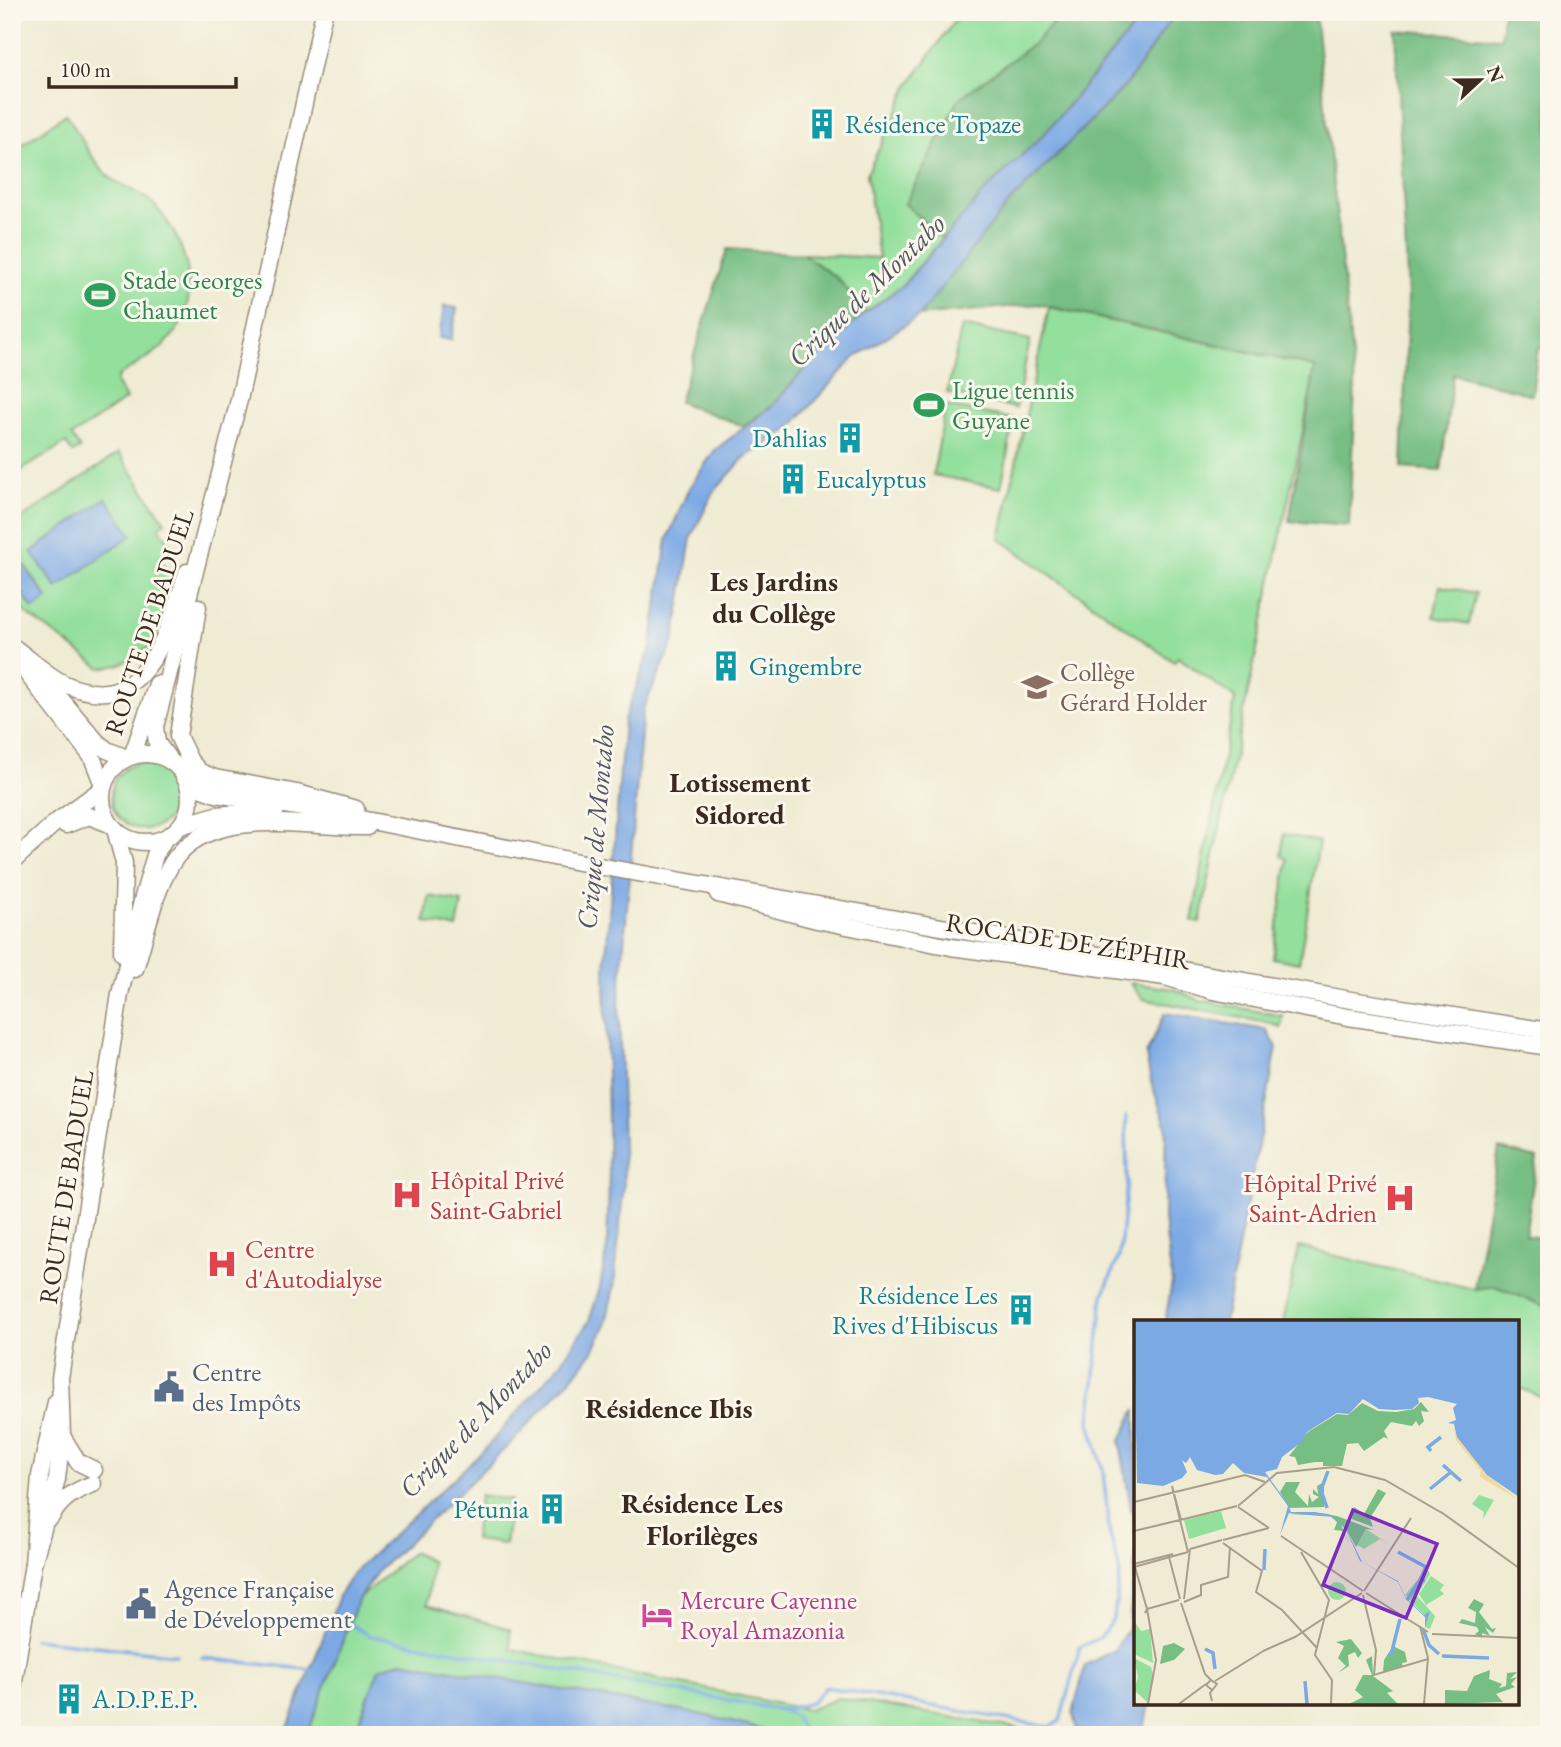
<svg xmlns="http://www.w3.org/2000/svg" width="1561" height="1747" viewBox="0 0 1561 1747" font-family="'EB Garamond',serif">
	<rect width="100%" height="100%" fill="#fbf7ec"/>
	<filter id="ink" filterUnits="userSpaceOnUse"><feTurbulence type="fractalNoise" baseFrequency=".0143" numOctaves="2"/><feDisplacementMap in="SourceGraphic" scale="14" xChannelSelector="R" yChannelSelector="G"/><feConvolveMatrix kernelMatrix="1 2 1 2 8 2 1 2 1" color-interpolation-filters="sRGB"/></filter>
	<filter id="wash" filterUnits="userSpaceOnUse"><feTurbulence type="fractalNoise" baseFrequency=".00686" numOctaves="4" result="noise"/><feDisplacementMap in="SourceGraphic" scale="28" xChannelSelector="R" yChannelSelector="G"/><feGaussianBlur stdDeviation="1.57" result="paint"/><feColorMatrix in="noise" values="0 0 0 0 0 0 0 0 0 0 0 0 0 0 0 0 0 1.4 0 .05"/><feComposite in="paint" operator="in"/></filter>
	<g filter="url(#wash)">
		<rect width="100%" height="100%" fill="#f0ebd3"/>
		<g fill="#93df9c" stroke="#67845d" stroke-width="2">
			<polygon points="961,12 1062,12 1036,42 960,98 905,204 942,239 902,286 866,312 838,279 803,254 879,258 867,174 910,83"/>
			<path d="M66,114C78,131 93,163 108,176C123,189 143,191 157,208C189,246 205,304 166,343C152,357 133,366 117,377V384L126,399L72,436L80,449L73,453L66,443L12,476V152Z"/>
			<polygon points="1049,307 1316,367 1200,922 1192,921 1235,698 1178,657 1174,662 1000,539"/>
			<polygon points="962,326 1030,340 1016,408 947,393"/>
			<polygon points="946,406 1014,419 1001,488 933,475"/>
			<polygon points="119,453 165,522 159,527 171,545 159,558 168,570 172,571 167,605 151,647 119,665 101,668 12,603 12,525"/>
			<polygon points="1440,586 1476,593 1469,624 1434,617"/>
			<circle cx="144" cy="796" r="33"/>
			<polygon points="1284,834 1319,842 1299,963 1273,958 1288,859 1281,856"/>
			<polygon points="429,896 462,902 457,928 425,922"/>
			<polygon points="1130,983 1174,989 1199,1000 1283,1016 1281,1028 1273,1024 1143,999"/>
			<polygon points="1299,1247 1473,1289 1495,1286 1549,1308 1549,1369 1543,1398 1517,1387 1517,1322 1283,1322"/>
			<polygon points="480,1495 511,1500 505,1544 474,1540"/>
			<polygon points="413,1552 432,1562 427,1605 510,1629 511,1649 809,1710 838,1698 1058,1735 772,1735 768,1731 703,1715 401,1661 379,1669 354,1735 307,1735 359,1598"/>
		</g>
		<g fill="#76be84" stroke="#587451" stroke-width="2">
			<polygon points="1062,12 1146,12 1046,132 942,239 905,204 960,98 1036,42"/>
			<polygon points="1176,12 1315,12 1355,385 1349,526 1289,521 1315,367 1038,304 919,316 1008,204 1126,85"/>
			<polygon points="1503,12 1549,12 1549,349 1538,348 1532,395 1453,374 1441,471 1402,468 1408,297 1395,30 1501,38"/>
			<polygon points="727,249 803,254 838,279 866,312 808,365 772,406 743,426 679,402"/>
			<polygon points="1499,1149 1537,1158 1525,1235 1549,1240 1549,1308 1495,1286 1474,1289"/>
		</g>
		<g fill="#7ba9e4" stroke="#5b6a81" stroke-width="2">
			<polygon points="1146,12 1176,12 1126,85 1008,204 919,316 854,358 788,430 744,458 713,493 691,538 674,641 643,709 619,1006 624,1183 614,1287 605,1327 593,1351 577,1372 515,1439 378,1571 359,1598 307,1735 285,1735 340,1594 353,1573 485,1449 561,1363 589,1321 600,1287 607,1248 609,1181 605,969 624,720 651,647 667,540 689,488 715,450 772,406 808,365 866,312 902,286 985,191 1046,132"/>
			<polygon points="444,306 457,308 451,340 439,338"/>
			<polygon points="106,498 132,535 57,588 31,552"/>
			<polygon points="23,563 48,599 33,609 12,578 12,570"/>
			<polygon points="1165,1013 1266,1030 1277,1047 1224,1322 1165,1322 1172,1282 1164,1219 1166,1125 1151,1082 1146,1055"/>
			<polygon points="1136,1409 1136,1538 1120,1442"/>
			<polygon points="1136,1549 1136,1703 1149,1703 1143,1735 1078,1735 1073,1714 1085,1665 1115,1650 1129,1626"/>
			<polygon points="401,1661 703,1715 768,1731 772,1735 354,1735 379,1669"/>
		</g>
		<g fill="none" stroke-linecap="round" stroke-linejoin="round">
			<g stroke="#7ba9e4" stroke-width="3.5">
				<polyline points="347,1623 371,1636 782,1710 795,1716 805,1735"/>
				<polyline points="34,1639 176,1655"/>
				<polyline points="202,1658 314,1670"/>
				<polyline points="782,1710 811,1703 826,1687 1050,1727 1060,1721 1080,1647 1101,1637 1114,1617 1120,1572 1109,1530 1103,1470 1090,1422 1103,1295 1119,1256 1127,1183 1126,1117"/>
			</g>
		</g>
	</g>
	<g filter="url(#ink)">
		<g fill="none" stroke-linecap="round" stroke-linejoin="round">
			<g stroke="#968a78" stroke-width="19">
				<g id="secondary">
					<polyline points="198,607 178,736 190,761 200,772 215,778 297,793 356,809"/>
					<path d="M12,646C29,658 46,675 65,684C147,721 169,628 187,572"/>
					<polyline points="18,662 92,757 103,785"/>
					<polyline points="42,677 97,742 107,750 127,758"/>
					<circle cx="146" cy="798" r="44"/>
					<polyline points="132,756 157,684"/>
					<polyline points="171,762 157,743 155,727 239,400 324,12"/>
					<polyline points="184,777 199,788 216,794 310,809 604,867 1351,1000 1549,1031"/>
					<polyline points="66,825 89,816 110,824"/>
					<polyline points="180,826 216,815 276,810"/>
					<polyline points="115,829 124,863 122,953"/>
					<polyline points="12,862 55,823 102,789"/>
					<polyline points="718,894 817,920 951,947 1165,977 1213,991 1348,1017 1549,1047"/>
					<path d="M135,969C146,935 153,894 172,863C209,804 307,828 367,827"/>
					<polyline points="62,1436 78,1462 94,1470"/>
					<path d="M51,1517C61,1499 74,1491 93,1484"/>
					<polyline points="33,1564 57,1479 62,1436 60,1378 120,994 143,897 155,855 165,838"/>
					<polyline points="12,1693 33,1564 40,1476 56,1402"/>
				</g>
			</g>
			<use href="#secondary" stroke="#fff" stroke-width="16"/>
		</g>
	</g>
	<defs>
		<g id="building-bare" transform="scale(2.415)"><path d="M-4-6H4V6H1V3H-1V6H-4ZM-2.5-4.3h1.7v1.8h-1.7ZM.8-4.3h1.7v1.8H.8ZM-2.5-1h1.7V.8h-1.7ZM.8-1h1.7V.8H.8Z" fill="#0f9aa8" stroke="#fbf7ec" stroke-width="2.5" paint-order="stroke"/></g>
		<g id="stadium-bare" transform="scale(2.415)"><path d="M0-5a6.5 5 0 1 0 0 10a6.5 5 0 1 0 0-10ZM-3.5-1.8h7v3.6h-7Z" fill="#2e9e5b" stroke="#fbf7ec" stroke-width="2.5" paint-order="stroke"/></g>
		<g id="school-bare" transform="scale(2.415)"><path d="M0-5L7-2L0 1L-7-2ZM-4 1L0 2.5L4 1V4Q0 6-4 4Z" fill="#8d6e63" stroke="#fbf7ec" stroke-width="2.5" paint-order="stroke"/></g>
		<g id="hospital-bare" transform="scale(2.415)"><path d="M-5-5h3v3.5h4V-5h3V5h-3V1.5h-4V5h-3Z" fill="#e0444e" stroke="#fbf7ec" stroke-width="2.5" paint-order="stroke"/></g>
		<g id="civic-bare" transform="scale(2.415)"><path d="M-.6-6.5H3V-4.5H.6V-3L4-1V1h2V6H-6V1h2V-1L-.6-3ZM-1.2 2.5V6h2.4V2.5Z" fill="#5c6f8a" stroke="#fbf7ec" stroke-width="2.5" paint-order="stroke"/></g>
		<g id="hotel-bare" transform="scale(2.415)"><path d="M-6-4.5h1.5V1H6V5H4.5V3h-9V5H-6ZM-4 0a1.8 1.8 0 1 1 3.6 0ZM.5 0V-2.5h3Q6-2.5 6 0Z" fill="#d1479c" stroke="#fbf7ec" stroke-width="2.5" paint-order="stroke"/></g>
	</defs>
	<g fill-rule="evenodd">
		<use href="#building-bare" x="822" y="124"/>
		<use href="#stadium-bare" x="100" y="295"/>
		<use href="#stadium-bare" x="929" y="405"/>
		<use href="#building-bare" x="850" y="438"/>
		<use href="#building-bare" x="793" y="479"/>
		<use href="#building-bare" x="726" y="666"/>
		<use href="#school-bare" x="1037" y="687"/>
		<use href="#hospital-bare" x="407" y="1195"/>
		<use href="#hospital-bare" x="1400" y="1198"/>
		<use href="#hospital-bare" x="222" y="1264"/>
		<use href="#building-bare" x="1021" y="1310"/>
		<use href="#civic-bare" x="169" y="1387"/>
		<use href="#building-bare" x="552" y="1509"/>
		<use href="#civic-bare" x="141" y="1604"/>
		<use href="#hotel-bare" x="657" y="1615"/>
		<use href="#building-bare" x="69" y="1699"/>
	</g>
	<g text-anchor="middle" stroke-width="6" stroke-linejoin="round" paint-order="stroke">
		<g font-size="26" fill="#0d838f" stroke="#fbf7ec" text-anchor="start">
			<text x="845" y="133">Résidence Topaze</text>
			<text x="827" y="447" text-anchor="end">Dahlias</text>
			<text x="816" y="488">Eucalyptus</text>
			<text x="749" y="675">Gingembre</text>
			<text x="998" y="1304" text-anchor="end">Résidence Les<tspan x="998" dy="30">Rives d'Hibiscus</tspan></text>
			<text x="529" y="1518" text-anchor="end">Pétunia</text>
			<text x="92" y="1708">A.D.P.E.P.</text>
		</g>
		<g font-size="26" fill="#27864d" stroke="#fbf7ec" text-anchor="start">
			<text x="123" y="289">Stade Georges<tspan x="123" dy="30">Chaumet</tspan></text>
			<text x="952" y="399">Ligue tennis<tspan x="952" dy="30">Guyane</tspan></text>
		</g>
		<g font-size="26" fill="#3b2a1e" stroke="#fbf7ec">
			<text transform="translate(149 622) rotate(-72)" y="9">ROUTE DE BADUEL</text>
			<text transform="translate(1068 941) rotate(9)" y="9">ROCADE DE ZÉPHIR</text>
			<text transform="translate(66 1187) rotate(-81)" y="9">ROUTE DE BADUEL</text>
		</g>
		<g font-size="26" fill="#785e54" stroke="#fbf7ec" text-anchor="start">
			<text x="1060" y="681">Collège<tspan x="1060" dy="30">Gérard Holder</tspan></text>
		</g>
		<g font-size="26" fill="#be3a42" stroke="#fbf7ec" text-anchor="start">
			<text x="430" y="1189">Hôpital Privé<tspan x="430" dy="30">Saint-Gabriel</tspan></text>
			<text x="1377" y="1192" text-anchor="end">Hôpital Privé<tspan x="1377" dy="30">Saint-Adrien</tspan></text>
			<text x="245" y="1258">Centre<tspan x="245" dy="30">d'Autodialyse</tspan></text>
		</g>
		<g font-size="26" fill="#4e5e75" stroke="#fbf7ec" text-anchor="start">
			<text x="192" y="1381">Centre<tspan x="192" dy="30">des Impôts</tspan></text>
			<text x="164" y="1598">Agence Française<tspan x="164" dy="30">de Développement</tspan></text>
		</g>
		<g font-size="26" fill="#b23c85" stroke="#fbf7ec" text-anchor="start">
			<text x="680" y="1609">Mercure Cayenne<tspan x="680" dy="30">Royal Amazonia</tspan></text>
		</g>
		<g font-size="28" font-style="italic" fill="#515663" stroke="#fbf7ec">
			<text transform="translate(866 290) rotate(-44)" y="10">Crique de Montabo</text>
			<text transform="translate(595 827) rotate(-85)" y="10">Crique de Montabo</text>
			<text transform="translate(475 1419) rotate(-46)" y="10">Crique de Montabo</text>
		</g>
		<g font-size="28" font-weight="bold" fill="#3b2a1e" stroke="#fbf7ec">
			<text x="774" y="591">Les Jardins<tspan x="774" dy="32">du Collège</tspan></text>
			<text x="740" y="792">Lotissement<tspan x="740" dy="32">Sidored</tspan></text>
			<text x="669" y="1418">Résidence Ibis</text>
			<text x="702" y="1513">Résidence Les<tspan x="702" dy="32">Florilèges</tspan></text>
		</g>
	</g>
	<g transform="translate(1134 1320)">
		<rect width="385" height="385" fill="#f0ebd3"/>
		<path d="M345,175L360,180L349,199L350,192L338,184ZM87,191L92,208L55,219L50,200ZM232,209L256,225L246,219L230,229L223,225ZM293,248L296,254L283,276L301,296L296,309L291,307V296L271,275ZM297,256L310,265L306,270L310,274L292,285L285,274ZM194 271a9 9 0 1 1 18 0a9 9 0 1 1-18 0ZM0,301L7,311L16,309L19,343L0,334ZM0,338L17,347L20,358L13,382L0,370L4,357Z" fill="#93df9c"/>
		<path d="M287,82L295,92L287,91L290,101L285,106L282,101L278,106L257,102L250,111L254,119L250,117L230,131L224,123L213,124L208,146H189V142H181L164,145L161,137L155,136L174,112L203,94L214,95L228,83L244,91L262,92L280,89ZM152,162H166L161,172L174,186L175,174L178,182L185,177L179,174V169L184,174L183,166L190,162V187L155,188L146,172ZM244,169L252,173L236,198L239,207L218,199L220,187L230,194ZM179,192L203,196L240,210L232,209L222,227L211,207L207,205L216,225L209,211L200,210L203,202L196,196L154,194ZM340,279L350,284L345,292L358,309L362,308L359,313L351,307L356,316L348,313V318L341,314L345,311L343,307L325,303L328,299L341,303L342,292L334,288ZM217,319L228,333L224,338L221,332L214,335L215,346L204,353L212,346L204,338L210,326L202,322ZM40,323L51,329L40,340L26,344L29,326ZM259,326L271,332L273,342L268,343L269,347L249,352L250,340ZM238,336L239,356L259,371L253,373L264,384H215L229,377L221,370L229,355H238L232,340ZM356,350L355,359L368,364L365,368L372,366L373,353L383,352L376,359L383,357L377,364L381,367L362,374L369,382L311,384V370L333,371L340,356Z" fill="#76be84"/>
		<path d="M320,108L353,155L385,180L346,157L347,151L322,120Z" fill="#eeda9e"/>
		<path d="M0,1H385V177L353,155L323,117L320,104L314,103L322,100L319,88L323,84L294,77L284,78L285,83L278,89L260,90L245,89L229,79L215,94L203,93L173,112L169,121L148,137L143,149L131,152L154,184L157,192H179L194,194L199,196L211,207L228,242L264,261L272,278L290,295L296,291L291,307V297L272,279L264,262L226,241L212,210L199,197L155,193L146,215L154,186L133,157L110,153L99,143L89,154L81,155L63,150L56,137L52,143L48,140L53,152L48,158L29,166L3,163Z" fill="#7ba9e4"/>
		<path fill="none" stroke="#7ba9e4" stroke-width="3.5" d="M297,131L294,127L307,117M309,145L327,161M296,169L317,152M193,188L187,170L194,151M264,232L292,247L286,260M130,250L131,229M273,280L286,260L291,261M289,309L295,325L305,334M71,329L79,333L81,349M257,335L266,299M308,336L355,338M171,361L173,384"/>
		<path fill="none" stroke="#a89e8b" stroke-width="2" d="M0,182L111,155L131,162M104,186L143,153L200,147L251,160L308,193M104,187L135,208M307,192L385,248M0,211L46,200L38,166L47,200M147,216L229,271M89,220L135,208M89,223L128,251L122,272L148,290L183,328M56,229L88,220M54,232L46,200L103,186M167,232L195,280L181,335L198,360L197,384M35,237L46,279M0,244L39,234M0,247L54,232M1,247L13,289M230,271L277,198M232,273L294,312M229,275L242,330L240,355L294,339M50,279L56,229M50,282L67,275V265L94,257L96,227M47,283L71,354L77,360M13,289L45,280M11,293L13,289L22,340L14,384M286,306L294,338L290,384M298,314L385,318M129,331L161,317L228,273M81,361L131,330M78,381L76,373L83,364L77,360L72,365L78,370M45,384L72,364"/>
		<path fill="#7b2cbf" fill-opacity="0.15" stroke="#7b2cbf" stroke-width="3.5" d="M219,190L303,224L272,298L189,265Z"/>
		<rect width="385" height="385" fill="none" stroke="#3b2a1e" stroke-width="3.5"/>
	</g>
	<rect width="1561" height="1747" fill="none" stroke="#fbf7ec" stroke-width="42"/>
	<g transform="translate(1480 80) rotate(68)" stroke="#fbf7ec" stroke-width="5" paint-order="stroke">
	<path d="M0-5L12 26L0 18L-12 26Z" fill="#3b2a1e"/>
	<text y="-10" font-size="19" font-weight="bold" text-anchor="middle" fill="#3b2a1e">N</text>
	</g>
	<path d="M49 77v10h187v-10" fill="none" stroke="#3b2a1e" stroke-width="3.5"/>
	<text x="60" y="77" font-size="21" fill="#3b2a1e" stroke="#fbf7ec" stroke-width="5" paint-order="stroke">100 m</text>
</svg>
